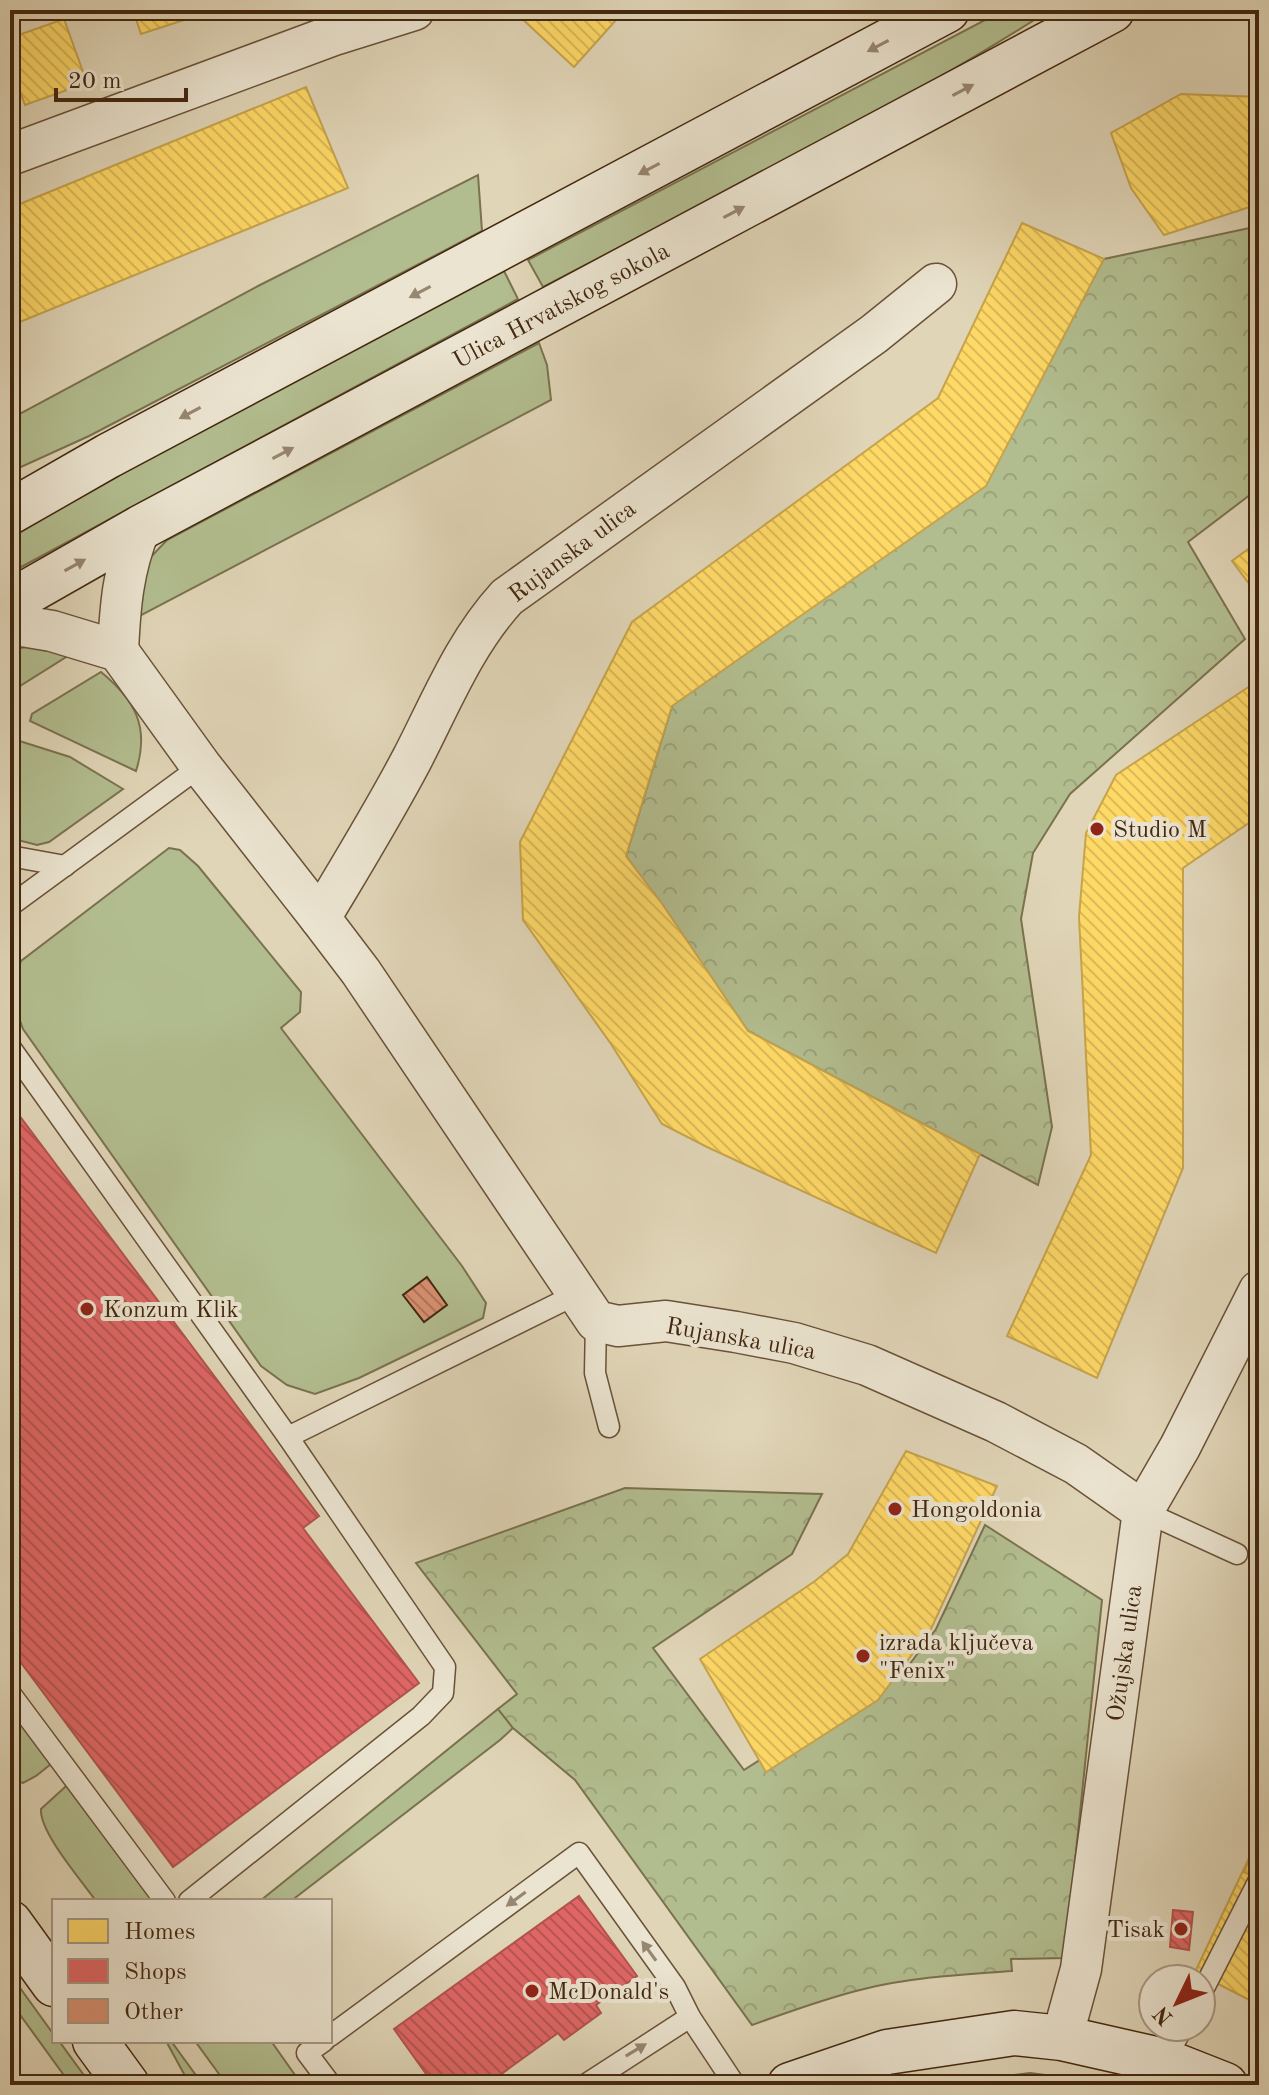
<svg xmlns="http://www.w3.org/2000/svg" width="1269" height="2095" viewBox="0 0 1269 2095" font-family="'Old Standard TT',serif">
	<defs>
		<pattern id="park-crowns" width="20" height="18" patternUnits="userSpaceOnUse" patternTransform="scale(2)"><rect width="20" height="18" fill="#b2bd8f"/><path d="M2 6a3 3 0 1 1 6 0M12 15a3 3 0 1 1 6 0" fill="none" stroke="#9aa27a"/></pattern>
		<pattern id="homes-back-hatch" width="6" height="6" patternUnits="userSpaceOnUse" patternTransform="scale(2)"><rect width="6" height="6" fill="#ffd966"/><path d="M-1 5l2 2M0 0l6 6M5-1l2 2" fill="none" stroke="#dcba57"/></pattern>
		<pattern id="shops-back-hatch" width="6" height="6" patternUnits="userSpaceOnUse" patternTransform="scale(2)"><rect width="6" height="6" fill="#e06666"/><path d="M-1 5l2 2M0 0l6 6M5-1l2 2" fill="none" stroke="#b75452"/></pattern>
		<pattern id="building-back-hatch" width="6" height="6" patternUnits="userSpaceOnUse" patternTransform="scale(2)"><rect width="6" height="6" fill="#d89071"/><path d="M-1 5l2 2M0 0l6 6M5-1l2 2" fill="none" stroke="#b1765b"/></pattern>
	</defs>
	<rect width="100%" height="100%" fill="#e0d5b7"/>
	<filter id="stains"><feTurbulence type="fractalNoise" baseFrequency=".0025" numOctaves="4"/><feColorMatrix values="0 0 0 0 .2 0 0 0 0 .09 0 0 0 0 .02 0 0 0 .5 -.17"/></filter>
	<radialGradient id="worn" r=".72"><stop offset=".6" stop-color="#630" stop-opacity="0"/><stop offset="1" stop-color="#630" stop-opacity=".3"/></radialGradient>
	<g fill="#b2bd8f" stroke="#7a724f" stroke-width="2">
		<path d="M1004,10H1050C888,114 713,198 543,287L528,260Z"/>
		<polygon points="478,175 482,231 89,436 10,472 10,419 260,285"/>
		<polygon points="504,271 518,299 10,573 10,536 165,450"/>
		<polygon points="539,343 547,365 551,400 134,619 146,562 167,540"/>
		<polygon points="31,646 74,652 12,691 10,650"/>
		<path d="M101,672C135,700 150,727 136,771L30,721L32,714Z"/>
		<polygon points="10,738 70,757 123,789 49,842 37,845 10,838"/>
		<path d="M169,848L180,850L198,866L301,992L300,1012L281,1028L462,1266L486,1303L483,1318L359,1378L315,1394L287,1385L261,1366L23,1029C12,997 4,993 21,961Z"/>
		<polygon points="10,1699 56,1760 36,1776 23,1783 10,1779"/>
		<polygon points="498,1709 513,1728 500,1740 291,1901 260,1901"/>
		<path d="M76,1777L168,1901H96C82,1881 39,1832 41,1809Z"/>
		<polygon points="10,1974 54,2035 54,2041 59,2041 91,2085 71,2085 10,2001"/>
		<polygon points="166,2041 171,2041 203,2085 190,2085"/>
		<polygon points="195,2041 271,2041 302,2085 227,2085"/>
	</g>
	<g fill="url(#park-crowns)" stroke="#7a724f" stroke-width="2">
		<polygon points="1259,226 1259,488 1188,542 1245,639 1070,794 1033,853 1021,919 1052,1127 1038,1185 748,1031 626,856 672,706 1104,259"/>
		<path d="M625,1488L822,1494L792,1554L653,1648L744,1770L909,1665L936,1629L985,1525L1102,1600L1065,1958L1011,1959L1012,1971C962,1975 912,1977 864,1989C826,1998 789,2012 752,2025L575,1780L513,1728L498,1709L517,1694L416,1563Z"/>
		<polygon points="1030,2073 1121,2085 933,2085"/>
	</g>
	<g fill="url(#homes-back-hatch)" stroke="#c7a44c" stroke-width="2">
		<polygon points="133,10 198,10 200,15 141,34"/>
		<polygon points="526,10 625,10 574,67 520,17"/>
		<polygon points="64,19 87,83 25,105 10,63 10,38"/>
		<polygon points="306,87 348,188 10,326 10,208"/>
		<polygon points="1181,94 1259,97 1259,204 1164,235 1131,188 1111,133"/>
		<polygon points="1022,223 1104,259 986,486 672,706 626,856 663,905 748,1031 980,1154 936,1253 707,1147 662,1124 611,1044 523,920 520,842 632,622 938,398"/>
		<polygon points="1259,541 1259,597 1232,561"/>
		<polygon points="1259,680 1259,816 1183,868 1183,1168 1097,1378 1007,1336 1091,1155 1079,917 1086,833 1116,775"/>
		<polygon points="906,1451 997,1486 931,1629 878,1700 766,1772 700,1659 815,1581 848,1554"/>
		<polygon points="1259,1837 1259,2005 1195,1972"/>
		<polygon points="1259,1837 1259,1880 1244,1872"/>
	</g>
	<g fill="url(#shops-back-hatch)" stroke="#b1534c" stroke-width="2">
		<polygon points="10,1103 319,1516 303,1528 419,1683 173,1867 10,1648"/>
		<polygon points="579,1896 637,1976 596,2005 601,2013 564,2040 558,2033 486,2085 434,2085 394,2029"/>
		<polygon points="1173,1910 1193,1912 1189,1950 1170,1947"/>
	</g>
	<polygon fill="url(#building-back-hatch)" stroke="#43270f" stroke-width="2" points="427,1277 447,1305 424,1322 403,1295"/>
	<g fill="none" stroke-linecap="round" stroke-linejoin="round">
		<g stroke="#6a5239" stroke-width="23">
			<g id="lane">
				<polyline points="10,856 65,866"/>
				<polyline points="10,906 201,766"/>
				<polyline points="10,1047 288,1437 445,1667 443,1693 421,1716 189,1901"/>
				<polyline points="596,1321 595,1373 609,1427"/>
				<polyline points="288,1437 577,1294"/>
				<polyline points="1143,1511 1237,1554"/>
				<polyline points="10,1693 165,1901"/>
				<polyline points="1201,1994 1259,1880"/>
				<polyline points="330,2036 579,1853 675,1987 690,2017 735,2085"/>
				<polyline points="324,2041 307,2053 331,2085"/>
				<polyline points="1164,2061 1183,2027"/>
				<polyline points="585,2085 690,2017"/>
			</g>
		</g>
		<g stroke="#6a5239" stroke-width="43">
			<g id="street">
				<polyline points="10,155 331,36 414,10"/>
				<path d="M936,284L874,334L507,597C464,644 441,703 412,759C383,814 351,866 320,918L361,972L596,1321L618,1326L666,1321L736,1332L794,1343L867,1365L996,1422L1076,1464L1143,1511"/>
				<polyline points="10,624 52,631 118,651 201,766 320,918"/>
				<path d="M118,651C120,607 123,569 140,528"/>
				<polyline points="1062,2038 1081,1969 1143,1511 1180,1447 1259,1291"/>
			</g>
		</g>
		<g stroke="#43270f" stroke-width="47">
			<g id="secondary">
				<polyline points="10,512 108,456 947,10"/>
				<polyline points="10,602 140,528 1112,10"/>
				<polyline points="10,1923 54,1984"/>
				<polyline points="95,2041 127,2085"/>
				<polyline points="790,2085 887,2052 1014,2033 1062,2038 1164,2061 1225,2085"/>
			</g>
		</g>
		<use href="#lane" stroke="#ebe4d0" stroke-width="20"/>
		<use href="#street" stroke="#ebe4d0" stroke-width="40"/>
		<use href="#secondary" stroke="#ebe4d0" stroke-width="44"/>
	</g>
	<defs><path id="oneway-solid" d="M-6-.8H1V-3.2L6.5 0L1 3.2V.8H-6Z" transform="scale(2)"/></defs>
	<g fill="#978670">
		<use href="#oneway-solid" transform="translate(878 46) rotate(152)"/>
		<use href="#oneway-solid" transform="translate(963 90) rotate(-28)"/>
		<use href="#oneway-solid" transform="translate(649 169) rotate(152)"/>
		<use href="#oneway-solid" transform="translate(734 212) rotate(-28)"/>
		<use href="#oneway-solid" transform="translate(420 292) rotate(152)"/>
		<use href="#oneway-solid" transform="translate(190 413) rotate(152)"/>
		<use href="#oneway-solid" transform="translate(283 453) rotate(-28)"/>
		<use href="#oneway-solid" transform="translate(75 565) rotate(-29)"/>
		<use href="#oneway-solid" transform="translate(516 1899) rotate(144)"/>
		<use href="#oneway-solid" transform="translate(649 1951) rotate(-126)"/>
		<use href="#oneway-solid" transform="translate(636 2050) rotate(-31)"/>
	</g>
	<g fill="#8f2418" stroke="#ebe4d0" stroke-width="3">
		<circle cx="1097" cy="829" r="8"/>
		<circle cx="87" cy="1309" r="8"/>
		<circle cx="895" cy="1509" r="8"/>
		<circle cx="863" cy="1656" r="8"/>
		<circle cx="1181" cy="1929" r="8"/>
		<circle cx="532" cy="1991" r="8"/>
	</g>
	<g text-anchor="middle" stroke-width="8" stroke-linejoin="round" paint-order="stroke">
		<g font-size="24" fill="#43270f" stroke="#ebe4d0">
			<text transform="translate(561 305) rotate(-28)" y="8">Ulica Hrvatskog sokola</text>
			<text transform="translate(572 551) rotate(-37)" y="8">Rujanska ulica</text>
			<text transform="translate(741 1338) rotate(10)" y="8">Rujanska ulica</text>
			<text transform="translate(1124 1653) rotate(-82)" y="8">Ožujska ulica</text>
		</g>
		<g font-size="24" fill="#43270f" stroke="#ebe4d0" text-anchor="start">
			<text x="1113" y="837">Studio M</text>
			<text x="103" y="1317">Konzum Klik</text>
			<text x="911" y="1517">Hongoldonia</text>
			<text x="879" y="1650">izrada ključeva<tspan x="879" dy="28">"Fenix"</tspan></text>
			<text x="1165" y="1937" text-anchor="end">Tisak</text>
			<text x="548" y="1999">McDonald's</text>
		</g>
	</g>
	<rect width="1269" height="2095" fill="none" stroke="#e0d5b7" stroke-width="40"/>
	<rect x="12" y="12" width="1245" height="2071" fill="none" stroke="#43270f" stroke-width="4"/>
	<rect x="20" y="20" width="1229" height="2055" fill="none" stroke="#43270f" stroke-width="2"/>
	<rect x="52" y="1899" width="280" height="144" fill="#ebe4d0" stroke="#a89883" stroke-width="2"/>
	<rect x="68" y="1919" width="40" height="24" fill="#ffd966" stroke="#a89883" stroke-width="2"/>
	<text x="124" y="1939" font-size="24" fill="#43270f">Homes</text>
	<rect x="68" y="1959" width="40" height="24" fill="#e06666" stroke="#a89883" stroke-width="2"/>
	<text x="124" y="1979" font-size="24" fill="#43270f">Shops</text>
	<rect x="68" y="1999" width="40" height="24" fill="#d89071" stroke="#a89883" stroke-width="2"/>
	<text x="124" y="2019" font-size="24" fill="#43270f">Other</text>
	<g transform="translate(1177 2003) rotate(227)"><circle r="38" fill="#ebe4d0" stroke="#a89883" stroke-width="2"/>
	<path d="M0-6L14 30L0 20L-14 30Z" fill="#8f2418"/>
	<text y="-12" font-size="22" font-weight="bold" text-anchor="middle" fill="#43270f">N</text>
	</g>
	<path d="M56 88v12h130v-12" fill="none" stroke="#43270f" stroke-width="4"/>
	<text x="68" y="88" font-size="24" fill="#43270f" stroke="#ebe4d0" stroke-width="6" paint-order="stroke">20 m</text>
	<rect width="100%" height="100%" filter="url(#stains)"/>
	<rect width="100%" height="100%" fill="url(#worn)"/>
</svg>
